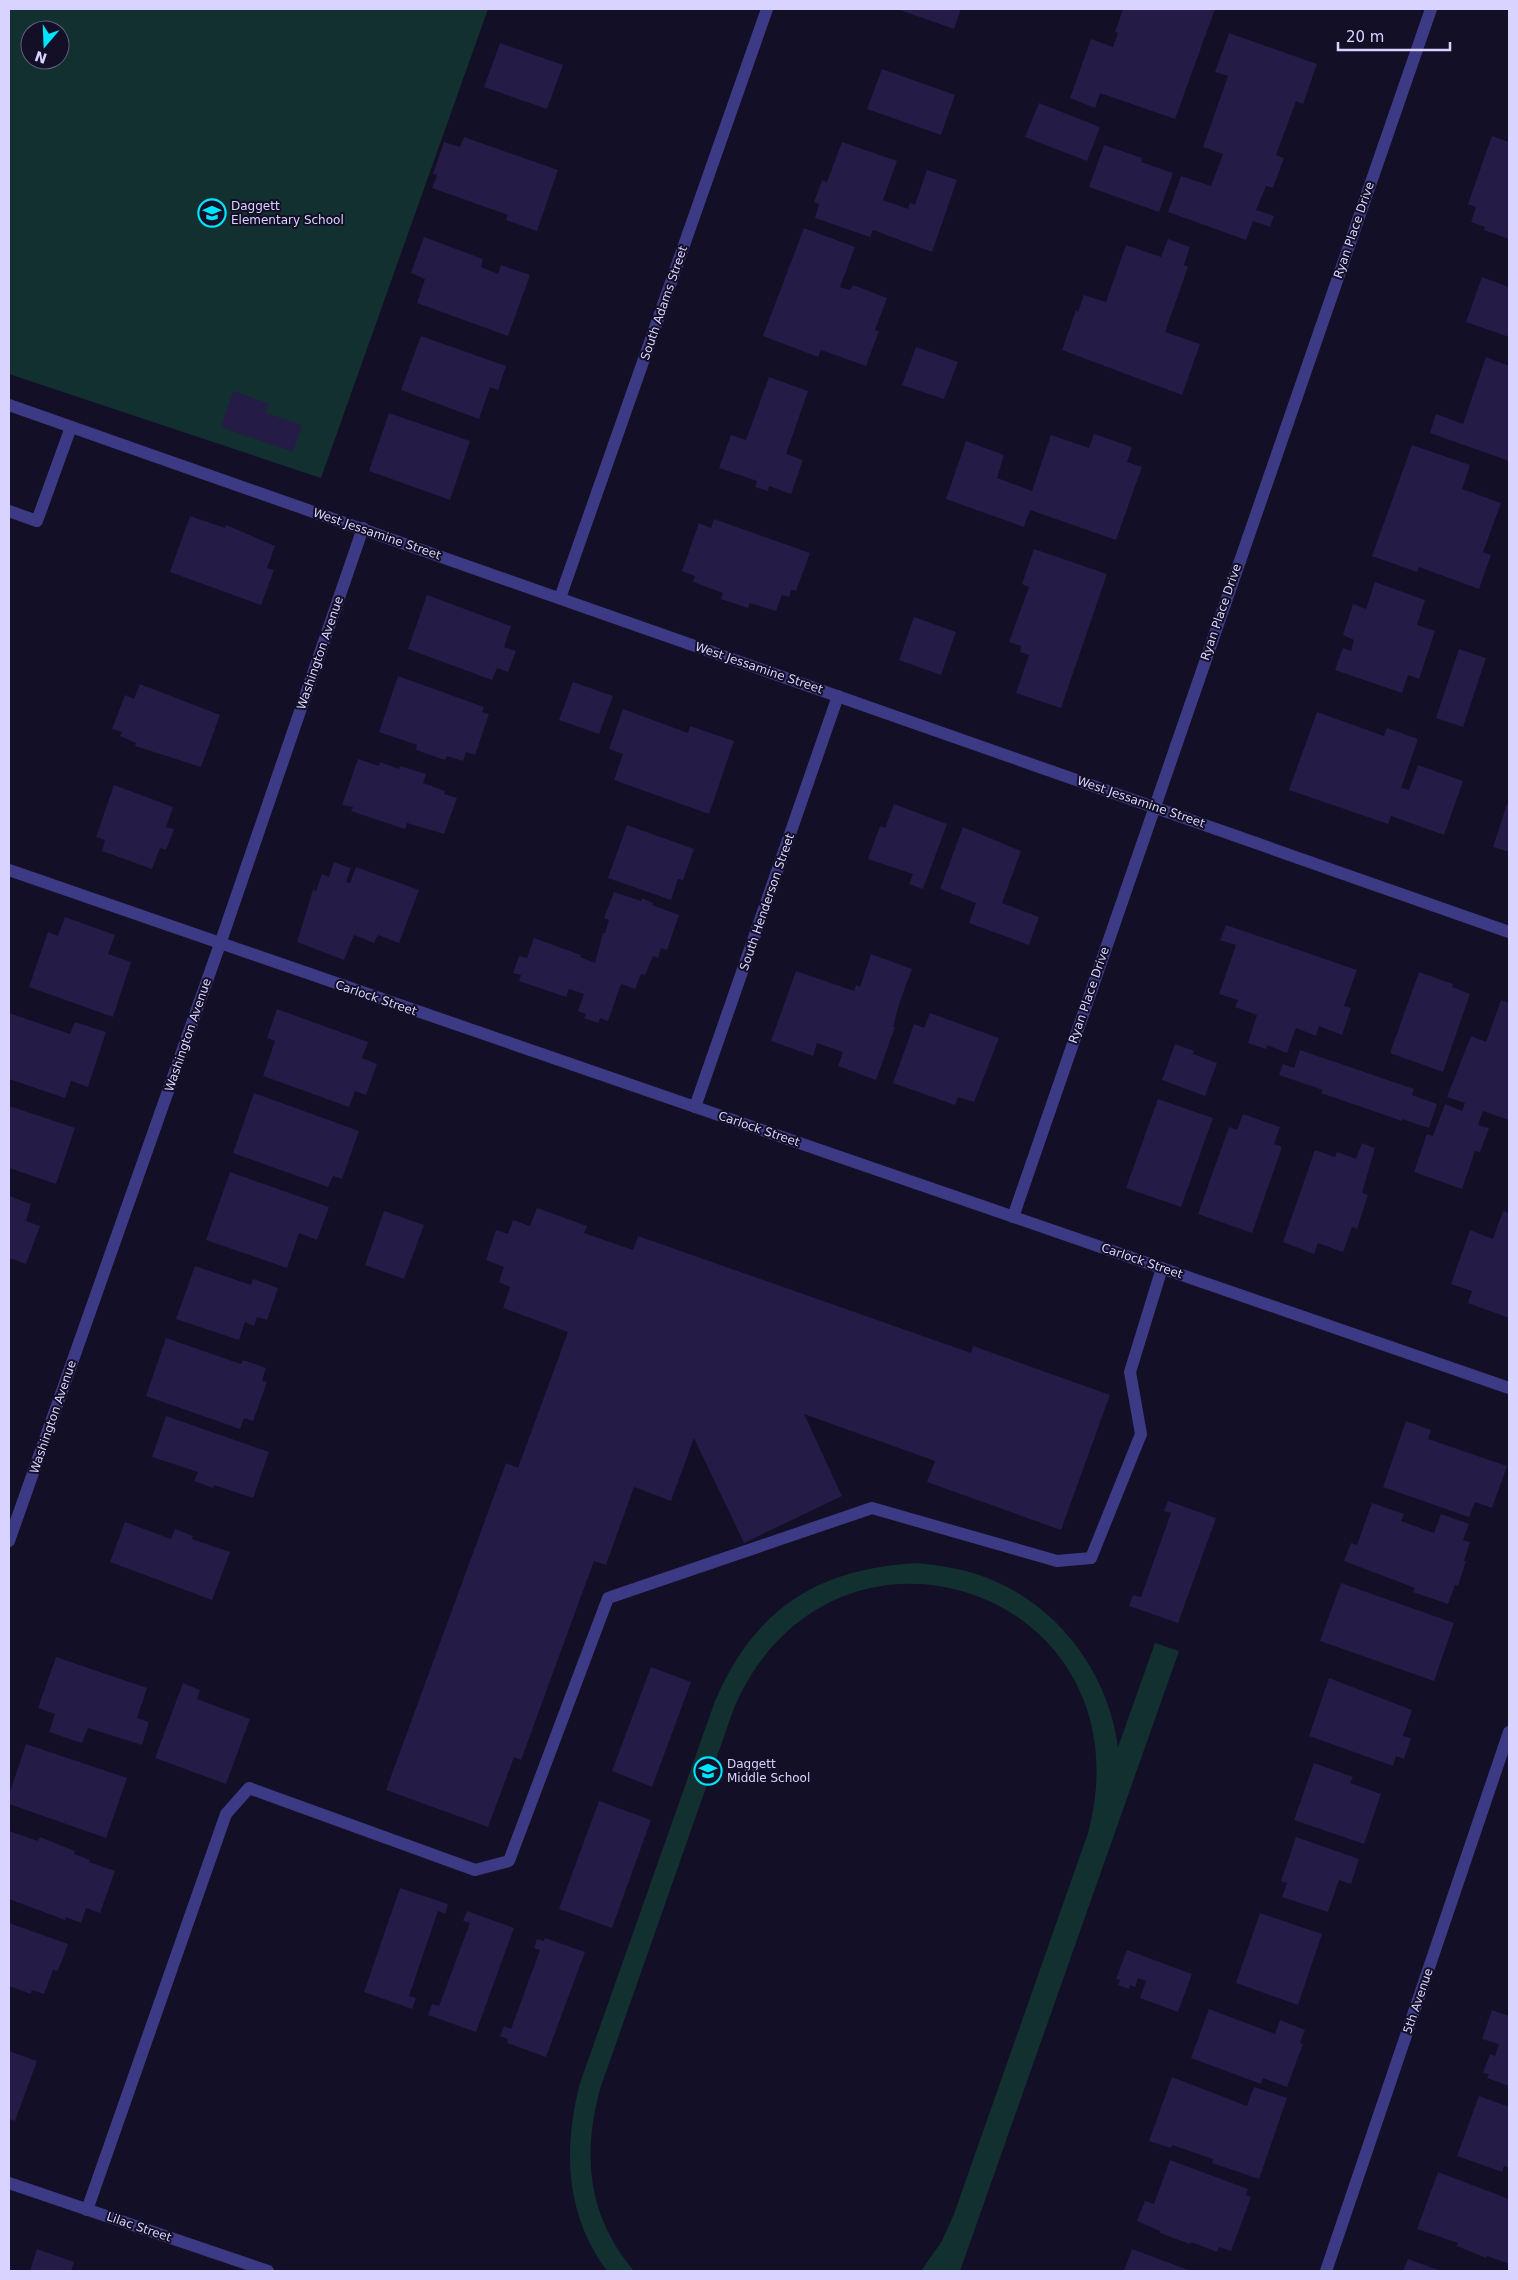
<svg xmlns="http://www.w3.org/2000/svg" width="1518" height="2280" viewBox="0 0 1518 2280" font-family="'DejaVu Sans',sans-serif">
	<rect width="100%" height="100%" fill="#130f26"/>
	<g fill="#12302f" fill-rule="evenodd">
		<path d="M10,9H488L321,478L9,374ZM30,30H60V60H30Z"/>
		<path d="M916,1563C937,1565 959,1568 979,1575C1054,1600 1108,1670 1118,1747L1155,1643L1179,1651L960,2271H921L942,2241L954,2214L1088,1833C1153,1590 832,1481 734,1708L600,2089C582,2157 588,2216 634,2271H607C565,2214 563,2149 580,2083L715,1701C755,1609 816,1569 916,1563Z"/>
	</g>
	<g fill="#241b47">
		<polygon points="897,9 961,9 954,29"/>
		<polygon points="1123,9 1215,9 1175,119 1100,93 1095,108 1070,98 1091,39 1113,47 1118,33 1115,32"/>
		<polygon points="1229,33 1317,64 1303,104 1296,101 1276,155 1284,158 1273,188 1266,186 1256,210 1274,216 1270,227 1253,221 1246,240 1168,212 1181,176 1211,186 1223,154 1203,147 1228,76 1215,72"/>
		<polygon points="500,43 563,65 547,109 484,87"/>
		<polygon points="882,69 955,95 941,135 867,109"/>
		<polygon points="1039,103 1100,127 1087,161 1025,137"/>
		<polygon points="1492,136 1509,142 1509,239 1484,230 1485,227 1471,222 1476,207 1468,204"/>
		<polygon points="464,137 558,170 537,231 506,220 508,215 432,188 437,175 433,174 444,142 460,147"/>
		<polygon points="842,142 897,161 883,200 908,209 910,203 915,205 927,170 957,180 932,252 873,230 870,237 815,218 819,204 814,202 822,180 827,182"/>
		<polygon points="1104,145 1142,158 1141,162 1173,173 1159,212 1089,187"/>
		<polygon points="804,228 855,247 840,287 850,290 853,285 887,298 875,330 879,331 866,366 821,350 818,357 763,336"/>
		<polygon points="424,237 483,259 481,267 498,274 501,265 530,275 508,336 417,303 425,279 411,273"/>
		<polygon points="1168,239 1190,247 1184,265 1188,267 1165,332 1200,344 1182,395 1062,350 1076,310 1078,312 1084,295 1106,302 1126,245 1161,257"/>
		<polygon points="1482,277 1509,287 1509,337 1466,322"/>
		<polygon points="421,336 506,366 498,390 490,387 479,419 401,390"/>
		<polygon points="916,347 958,362 944,399 902,385"/>
		<polygon points="1486,357 1509,366 1509,461 1430,433 1436,414 1463,424"/>
		<polygon points="769,377 808,391 786,454 803,460 791,494 769,486 768,491 755,487 757,481 719,468 731,435 746,440"/>
		<polygon points="233,391 269,404 266,413 302,425 293,452 221,427"/>
		<polygon points="389,413 470,441 450,500 369,471"/>
		<polygon points="1094,434 1132,447 1127,462 1142,467 1116,540 1030,510 1024,527 946,499 966,441 1004,455 997,478 1032,491 1051,435 1089,448"/>
		<polygon points="1412,445 1470,465 1462,489 1501,503 1483,552 1491,555 1479,589 1419,567 1417,572 1372,556"/>
		<polygon points="190,516 225,528 226,525 275,546 267,568 274,570 261,605 170,572"/>
		<polygon points="714,519 810,553 796,591 791,590 789,597 782,595 776,611 750,603 748,608 721,599 723,593 693,582 695,576 682,571 699,523 711,528"/>
		<polygon points="1034,549 1107,574 1061,708 1016,693 1029,655 1020,652 1021,646 1009,642 1029,587 1022,584"/>
		<polygon points="1375,582 1425,600 1417,625 1435,631 1419,679 1408,675 1402,693 1335,670 1343,648 1351,651 1354,640 1343,635 1353,604 1366,609"/>
		<polygon points="427,595 511,626 504,647 516,651 508,672 497,668 492,680 408,649"/>
		<polygon points="914,617 956,632 941,675 899,660"/>
		<polygon points="1459,649 1486,658 1463,727 1436,718"/>
		<polygon points="398,676 484,707 482,712 489,714 475,755 466,752 463,761 447,756 445,760 416,750 417,745 379,732"/>
		<polygon points="573,682 613,696 599,734 559,720"/>
		<polygon points="140,684 220,715 201,767 135,746 136,743 120,736 122,732 112,729 125,695 134,699"/>
		<polygon points="623,709 688,733 690,726 734,741 709,814 614,780 623,754 609,749"/>
		<polygon points="1317,712 1384,736 1387,728 1418,739 1401,788 1409,790 1418,765 1463,781 1444,835 1391,816 1388,824 1289,790"/>
		<polygon points="358,759 379,766 380,762 399,769 400,766 426,774 423,783 445,791 444,794 457,798 444,834 407,823 405,829 351,811 353,807 342,805"/>
		<polygon points="114,785 173,807 166,827 174,829 166,850 160,848 152,869 102,851 105,840 96,837"/>
		<polygon points="894,804 947,824 923,889 909,884 913,874 868,859 880,826 885,828"/>
		<polygon points="1507,804 1509,804 1509,852 1493,847"/>
		<polygon points="627,825 694,849 683,880 678,879 671,900 608,878"/>
		<polygon points="963,827 1021,851 1002,903 1039,917 1029,945 969,923 976,903 940,889"/>
		<polygon points="334,862 351,868 346,882 350,883 356,867 419,890 399,943 378,935 374,943 354,935 344,960 297,942 313,890 316,891 322,874 329,877"/>
		<polygon points="614,892 641,901 642,898 653,903 652,905 679,915 667,950 661,948 658,958 653,956 645,975 641,974 635,989 621,984 608,1021 600,1018 598,1023 584,1018 586,1014 578,1011 584,994 569,989 566,997 519,981 521,975 513,973 519,956 527,958 534,938 581,955 580,957 595,963 603,933 605,933 609,920 604,918"/>
		<polygon points="65,917 115,935 108,954 131,962 113,1017 29,987 48,932 58,936"/>
		<polygon points="1226,925 1357,970 1344,1006 1351,1008 1342,1035 1319,1026 1316,1036 1296,1028 1287,1053 1267,1045 1266,1049 1248,1043 1257,1015 1235,1007 1238,1000 1219,994 1236,945 1220,940"/>
		<polygon points="871,954 912,969 900,1001 893,1027 895,1027 876,1080 838,1066 843,1052 817,1043 813,1056 771,1041 796,971 854,991 856,985 860,987"/>
		<polygon points="1419,972 1453,984 1452,987 1470,994 1443,1072 1390,1053"/>
		<polygon points="1501,1000 1509,1003 1509,1120 1483,1111 1478,1125 1489,1128 1480,1152 1475,1151 1462,1189 1414,1172 1427,1134 1433,1136 1445,1104 1462,1111 1465,1103 1447,1097 1471,1036 1486,1042"/>
		<polygon points="277,1009 368,1042 362,1058 377,1064 366,1095 355,1091 349,1107 263,1076 275,1041 267,1038"/>
		<polygon points="9,1013 70,1034 75,1022 106,1032 88,1087 71,1081 65,1098 9,1079"/>
		<polygon points="930,1013 999,1038 974,1102 958,1097 955,1105 893,1083 914,1024 924,1028"/>
		<polygon points="1175,1044 1194,1051 1193,1054 1217,1063 1205,1096 1162,1080"/>
		<polygon points="1300,1050 1414,1089 1412,1095 1437,1104 1429,1128 1402,1119 1402,1121 1321,1093 1323,1090 1279,1075 1283,1064 1294,1068"/>
		<polygon points="254,1093 359,1131 342,1179 333,1176 328,1187 233,1153"/>
		<polygon points="1158,1099 1213,1118 1181,1207 1126,1188"/>
		<polygon points="9,1106 75,1128 56,1184 9,1168"/>
		<polygon points="1243,1114 1280,1127 1274,1144 1282,1147 1252,1233 1198,1214 1229,1127 1237,1130"/>
		<polygon points="1362,1143 1375,1148 1362,1193 1368,1195 1357,1229 1352,1227 1343,1252 1318,1243 1314,1254 1283,1242 1315,1150 1335,1157 1337,1152 1356,1159"/>
		<polygon points="230,1172 329,1207 317,1240 299,1233 287,1268 206,1240"/>
		<polygon points="9,1196 31,1204 26,1221 40,1226 26,1264 9,1258"/>
		<polygon points="537,1208 587,1226 584,1233 633,1250 638,1236 971,1353 973,1346 1110,1395 1061,1530 927,1482 935,1461 804,1414 842,1496 744,1543 694,1438 671,1501 634,1487 606,1565 594,1561 521,1760 514,1757 488,1827 386,1790 506,1463 518,1468 568,1332 503,1308 510,1287 499,1282 504,1267 486,1260 496,1230 508,1234 513,1220 530,1226"/>
		<polygon points="384,1211 424,1225 404,1279 365,1265"/>
		<polygon points="1503,1211 1509,1213 1509,1318 1468,1303 1472,1291 1451,1284 1470,1230 1493,1239"/>
		<polygon points="195,1266 251,1285 253,1279 278,1288 267,1320 257,1317 254,1326 245,1322 239,1340 176,1319"/>
		<polygon points="166,1338 241,1364 243,1360 266,1368 262,1381 267,1382 253,1421 244,1418 240,1429 146,1396"/>
		<polygon points="166,1416 269,1452 253,1498 214,1485 213,1488 194,1481 198,1472 152,1457"/>
		<polygon points="1406,1421 1431,1430 1428,1439 1507,1466 1492,1508 1475,1502 1469,1517 1383,1487"/>
		<polygon points="1168,1501 1216,1518 1178,1623 1129,1606 1133,1595 1141,1597 1171,1513 1164,1511"/>
		<polygon points="1372,1503 1404,1514 1401,1521 1434,1533 1441,1514 1469,1524 1463,1540 1470,1542 1464,1561 1466,1561 1458,1586 1455,1585 1448,1604 1413,1592 1415,1588 1344,1561 1351,1543 1357,1545"/>
		<polygon points="125,1522 171,1539 175,1529 193,1536 192,1539 230,1552 212,1600 110,1562"/>
		<polygon points="1341,1583 1454,1623 1434,1681 1320,1641"/>
		<polygon points="56,1657 147,1688 137,1718 149,1722 142,1745 88,1728 82,1743 49,1732 55,1714 38,1708"/>
		<polygon points="651,1667 691,1682 652,1787 612,1771"/>
		<polygon points="1329,1678 1412,1710 1403,1736 1411,1738 1404,1759 1396,1756 1393,1766 1309,1736"/>
		<polygon points="183,1683 200,1690 197,1699 250,1719 226,1784 155,1758"/>
		<polygon points="26,1744 127,1778 106,1838 9,1804 9,1795"/>
		<polygon points="1314,1763 1353,1777 1350,1783 1381,1794 1364,1844 1294,1820"/>
		<polygon points="599,1801 651,1820 612,1928 559,1909"/>
		<polygon points="9,1831 38,1841 40,1837 75,1851 74,1854 90,1860 89,1862 115,1871 100,1913 86,1908 81,1923 66,1917 65,1920 9,1899"/>
		<polygon points="1296,1837 1359,1859 1351,1884 1339,1880 1328,1912 1282,1897 1287,1883 1281,1881"/>
		<polygon points="400,1888 448,1904 445,1914 438,1911 409,1996 416,1998 412,2009 364,1992"/>
		<polygon points="467,1911 514,1928 476,2032 428,2015 432,2004 439,2006 470,1923 463,1921"/>
		<polygon points="1260,1913 1322,1934 1298,2005 1236,1983"/>
		<polygon points="9,1923 68,1944 58,1971 53,1970 44,1994 32,1990 31,1994 9,1986"/>
		<polygon points="545,1938 585,1952 546,2057 507,2043 508,2039 500,2036 504,2026 511,2029 540,1950 534,1948 537,1939 544,1941"/>
		<polygon points="1127,1950 1192,1974 1178,2012 1140,1998 1146,1981 1138,1978 1135,1987 1130,1985 1129,1989 1118,1985 1120,1980 1116,1979"/>
		<polygon points="1209,2009 1275,2034 1280,2020 1305,2030 1300,2043 1303,2044 1287,2087 1263,2078 1261,2084 1191,2058"/>
		<polygon points="1492,2010 1509,2016 1509,2086 1487,2078 1489,2074 1483,2073 1490,2054 1495,2056 1499,2044 1482,2039"/>
		<polygon points="9,2051 37,2061 15,2121 9,2119"/>
		<polygon points="1172,2077 1247,2106 1254,2087 1287,2098 1259,2179 1212,2163 1213,2159 1172,2145 1171,2148 1149,2141"/>
		<polygon points="1479,2096 1509,2107 1509,2168 1504,2166 1502,2172 1457,2156"/>
		<polygon points="1170,2160 1248,2189 1246,2195 1251,2197 1231,2251 1219,2247 1217,2252 1191,2242 1190,2244 1160,2233 1160,2231 1137,2221 1145,2201 1154,2204"/>
		<polygon points="1438,2172 1509,2199 1509,2264 1487,2256 1486,2258 1457,2246 1458,2243 1417,2229"/>
		<polygon points="37,2249 74,2262 71,2271 30,2271"/>
		<polygon points="1132,2249 1191,2271 1124,2271"/>
		<polygon points="1408,2259 1441,2271 1403,2271"/>
	</g>
	<g fill="none" stroke-linecap="round" stroke-linejoin="round">
		<g stroke="#3d3a85" stroke-width="12">
			<polyline points="9,511 37,521 71,427"/>
			<polyline points="87,2210 226,1814 249,1788 475,1870 509,1861 608,1598 872,1508 1057,1561 1091,1558 1141,1434 1130,1372 1162,1268"/>
		</g>
		<g stroke="#3d3a85" stroke-width="12">
			<polyline points="9,405 1509,932"/>
			<polyline points="560,598 767,9"/>
			<polyline points="9,870 1509,1388"/>
			<polyline points="695,1107 838,696"/>
			<polyline points="1013,1217 1431,9"/>
			<polyline points="9,1541 220,944 363,528"/>
			<polyline points="9,2183 268,2271"/>
			<polyline points="1326,2271 1509,1732"/>
		</g>
	</g>
	<defs>
		<g id="school-ring" transform="scale(1.4375)"><circle r="9.5" fill="#130f26" stroke="#00e5ff" stroke-width="1.5"/><path d="M0-5L7-2L0 1L-7-2ZM-4 1L0 2.5L4 1V4Q0 6-4 4Z" fill="#00e5ff"/></g>
	</defs>
	<g fill-rule="evenodd">
		<use href="#school-ring" x="212" y="213"/>
		<use href="#school-ring" x="708" y="1771"/>
	</g>
	<g text-anchor="middle" stroke-width="4" stroke-linejoin="round" paint-order="stroke">
		<g font-size="12" fill="#d9d4ff" stroke="#130f26" text-anchor="start">
			<text x="231" y="210">Daggett<tspan x="231" dy="14">Elementary School</tspan></text>
			<text x="727" y="1768">Daggett<tspan x="727" dy="14">Middle School</tspan></text>
		</g>
		<g font-size="12" fill="#d9d4ff" stroke="#130f26">
			<text transform="translate(1354 230) rotate(-71)" y="4">Ryan Place Drive</text>
			<text transform="translate(664 303) rotate(-71)" y="4">South Adams Street</text>
			<text transform="translate(377 534) rotate(19)" y="4">West Jessamine Street</text>
			<text transform="translate(1221 612) rotate(-71)" y="4">Ryan Place Drive</text>
			<text transform="translate(320 653) rotate(-71)" y="4">Washington Avenue</text>
			<text transform="translate(759 668) rotate(19)" y="4">West Jessamine Street</text>
			<text transform="translate(1141 802) rotate(19)" y="4">West Jessamine Street</text>
			<text transform="translate(767 902) rotate(-71)" y="4">South Henderson Street</text>
			<text transform="translate(1089 995) rotate(-71)" y="4">Ryan Place Drive</text>
			<text transform="translate(376 998) rotate(19)" y="4">Carlock Street</text>
			<text transform="translate(188 1035) rotate(-71)" y="4">Washington Avenue</text>
			<text transform="translate(759 1129) rotate(19)" y="4">Carlock Street</text>
			<text transform="translate(1142 1261) rotate(19)" y="4">Carlock Street</text>
			<text transform="translate(53 1417) rotate(-71)" y="4">Washington Avenue</text>
			<text transform="translate(1418 2001) rotate(-71)" y="4">5th Avenue</text>
			<text transform="translate(139 2227) rotate(19)" y="4">Lilac Street</text>
		</g>
	</g>
	<rect width="1518" height="2280" fill="none" stroke="#d9d4ff" stroke-width="20"/>
	<g transform="translate(45 45) rotate(199)"><circle r="24" fill="#130f26" stroke="#625e7d"/>
	<path d="M0-4L9 19L0 12L-9 19Z" fill="#00e5ff"/>
	<text y="-8" font-size="14" font-weight="bold" text-anchor="middle" fill="#d9d4ff">N</text>
	</g>
	<path d="M1338 42v8h112v-8" fill="none" stroke="#d9d4ff" stroke-width="2.5"/>
	<text x="1346" y="42" font-size="15" fill="#d9d4ff" stroke="#130f26" stroke-width="4" paint-order="stroke">20 m</text>
</svg>
